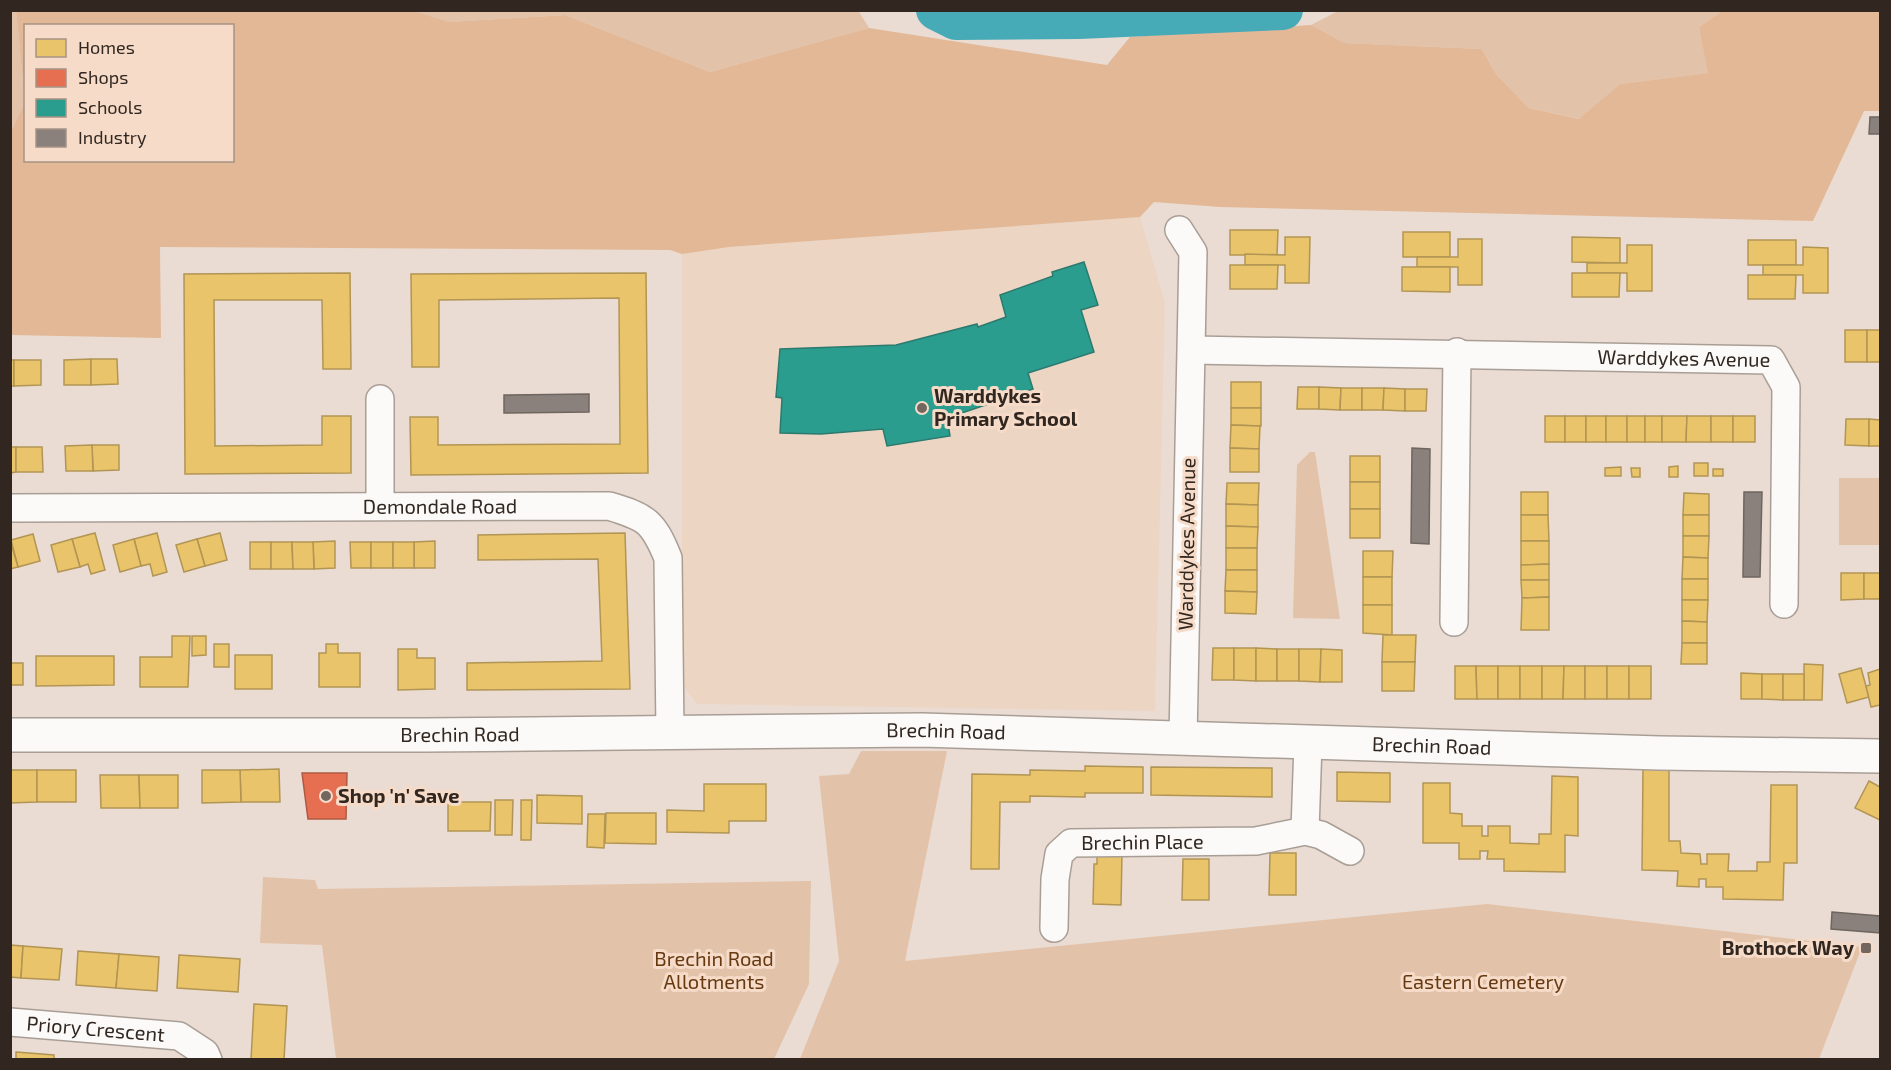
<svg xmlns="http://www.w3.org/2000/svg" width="1891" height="1070" viewBox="0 0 1891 1070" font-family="'Exo 2',sans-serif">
	<rect width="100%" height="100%" fill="#eadcd2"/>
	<polygon fill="#edd5c3" points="1140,217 1165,303 1155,711 697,704 683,686 682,674 682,254 729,247"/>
	<g fill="#e3c2aa">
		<polygon points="16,10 25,102 11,131 10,11"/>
		<polygon points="858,10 869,28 710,72 565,15 449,22 410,11"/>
		<polygon points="1340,10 1722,11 1699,27 1709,73 1620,84 1580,119 1529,108 1496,74 1482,49 1345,43 1311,25"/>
		<polygon points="1310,452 1315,452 1340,619 1293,618 1297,465"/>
		<rect x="1839" y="478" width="41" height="67"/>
		<polygon points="861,751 947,751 905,961 1487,904 1862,947 1819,1059 800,1059 839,961 819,776 849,774"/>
		<polygon points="263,877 315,880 318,889 811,881 809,984 774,1059 336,1059 322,945 260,943"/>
	</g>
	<path fill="#e3b896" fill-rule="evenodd" d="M410,10L449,22L565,15L710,72L869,28L1107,65L1130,37L1311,25L1345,43L1482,49L1496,74L1529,108L1579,119L1620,84L1708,73L1699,27L1722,11H1880V111H1864L1813,221L1220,207L1154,202L1140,217L729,247L682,254L670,250L160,247L161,338L11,335V131L25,102L16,11ZM26,26H232V160H26Z"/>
	<g fill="#e9c46a" stroke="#b29554" stroke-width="1.5">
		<polygon points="1230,230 1278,230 1277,255 1230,255"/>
		<rect x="1403" y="232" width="47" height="25"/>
		<polygon points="1285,237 1310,237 1309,283 1285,283 1285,265 1245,265 1245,254 1285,255"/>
		<polygon points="1572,237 1620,238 1620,263 1572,262"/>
		<polygon points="1458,239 1482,239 1482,285 1458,285 1458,267 1417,267 1417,257 1458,257"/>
		<rect x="1748" y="240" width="48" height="25"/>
		<polygon points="1627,245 1652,245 1652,291 1627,291 1627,273 1587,273 1587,263 1627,263"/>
		<polygon points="1803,247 1828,248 1828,293 1803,293 1803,275 1763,275 1763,265 1803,265"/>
		<polygon points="1230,265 1278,265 1277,289 1230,289"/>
		<polygon points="1402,267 1450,267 1450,292 1402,291"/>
		<polygon points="350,273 351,369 323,369 322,300 214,300 215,446 322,445 322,416 351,416 351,473 185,474 184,274"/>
		<polygon points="646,273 648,473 411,475 410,417 438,417 438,445 620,444 619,298 439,300 439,367 412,367 411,274"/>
		<polygon points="1572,273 1620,273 1619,297 1572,297"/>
		<polygon points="1748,275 1796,275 1795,299 1748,299"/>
		<rect x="1845" y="330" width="22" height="32"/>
		<rect x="1867" y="330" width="13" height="32"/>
		<polygon points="91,359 91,385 64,385 64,360"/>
		<polygon points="91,359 117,359 118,384 91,385"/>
		<rect x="10" y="360" width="4" height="26"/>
		<polygon points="14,360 41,360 41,385 14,386"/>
		<rect x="1231" y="382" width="30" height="26"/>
		<polygon points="1298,387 1319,387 1319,409 1297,409"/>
		<polygon points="1319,387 1341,388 1340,410 1319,409"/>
		<polygon points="1341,388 1362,388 1362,410 1340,410"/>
		<polygon points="1362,388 1384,388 1383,410 1362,410"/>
		<polygon points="1384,388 1405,389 1405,411 1383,410"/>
		<polygon points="1405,389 1427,389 1426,411 1405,411"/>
		<polygon points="1231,408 1261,408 1261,426 1231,425"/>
		<rect x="1545" y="416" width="20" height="26"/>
		<rect x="1565" y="416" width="21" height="26"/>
		<rect x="1586" y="416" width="20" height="26"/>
		<rect x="1606" y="416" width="21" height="26"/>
		<rect x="1627" y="416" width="18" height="26"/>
		<rect x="1645" y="416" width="17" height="26"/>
		<polygon points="1662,416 1687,416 1686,442 1662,442"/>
		<polygon points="1687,416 1711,416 1711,442 1686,442"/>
		<rect x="1711" y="416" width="22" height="26"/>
		<rect x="1733" y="416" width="22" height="26"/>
		<polygon points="1846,419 1869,419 1869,446 1845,445"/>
		<polygon points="1869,419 1880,420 1880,446 1869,446"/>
		<polygon points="1231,425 1260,426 1259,449 1230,448"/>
		<polygon points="92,445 119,445 119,470 93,471"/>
		<polygon points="92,445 93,471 66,471 65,446"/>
		<polygon points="10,447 16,447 16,472 10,473"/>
		<polygon points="16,447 42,447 43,472 16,472"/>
		<polygon points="1230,448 1259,449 1259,472 1230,472"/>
		<rect x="1350" y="456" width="30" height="26"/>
		<rect x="1694" y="463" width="14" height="13"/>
		<polygon points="1678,466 1678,477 1669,477 1669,467"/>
		<polygon points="1621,467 1621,476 1605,476 1605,468"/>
		<polygon points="1631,468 1640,468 1640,477 1632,477"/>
		<rect x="1713" y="469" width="10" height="7"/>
		<rect x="1350" y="482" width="30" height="27"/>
		<polygon points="1227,483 1259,483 1258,505 1226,504"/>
		<rect x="1521" y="492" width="27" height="23"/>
		<polygon points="1684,493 1709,494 1709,515 1683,515"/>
		<polygon points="1226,504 1258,505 1258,527 1226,526"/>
		<rect x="1350" y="509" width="30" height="29"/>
		<polygon points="1521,515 1548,515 1549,541 1521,541"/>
		<rect x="1683" y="515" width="26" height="21"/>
		<polygon points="1226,526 1258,527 1257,548 1226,548"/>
		<polygon points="95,533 105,570 91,574 88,564 80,567 72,539"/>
		<polygon points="157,533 167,572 153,576 150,564 141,566 134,539"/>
		<polygon points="220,533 227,560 205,566 197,539"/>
		<polygon points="625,533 630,689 467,690 467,663 602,661 598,559 478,560 478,535"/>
		<polygon points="33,534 40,561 18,567 11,540"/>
		<polygon points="1683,536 1709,536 1708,558 1683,557"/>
		<polygon points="72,539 80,567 58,572 51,545"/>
		<polygon points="134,539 141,566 120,572 113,545"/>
		<polygon points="197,539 205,566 184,572 176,545"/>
		<polygon points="10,540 18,567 10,569"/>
		<polygon points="335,541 335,568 314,569 313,542"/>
		<polygon points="435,541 435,568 414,568 414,542"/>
		<polygon points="1521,541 1549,541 1549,564 1521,565"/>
		<rect x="250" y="542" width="21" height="27"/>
		<polygon points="271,542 292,542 293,569 271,569"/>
		<polygon points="292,542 313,542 314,569 293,569"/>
		<polygon points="350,542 371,542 371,568 351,568"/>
		<rect x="371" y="542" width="22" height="26"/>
		<rect x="393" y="542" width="21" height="26"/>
		<rect x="1226" y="548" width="31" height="22"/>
		<polygon points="1363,551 1393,551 1392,577 1363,577"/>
		<polygon points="1683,557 1708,558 1708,579 1682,579"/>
		<polygon points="1549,564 1549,580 1521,580 1521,565"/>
		<polygon points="1226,570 1257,570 1257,592 1225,591"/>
		<polygon points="1841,573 1864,573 1864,599 1841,600"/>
		<rect x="1864" y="573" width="16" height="26"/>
		<rect x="1363" y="577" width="29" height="28"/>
		<rect x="1682" y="579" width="26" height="21"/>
		<polygon points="1521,580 1549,580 1549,597 1522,598"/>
		<polygon points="1225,591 1257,592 1256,614 1225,613"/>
		<polygon points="1549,597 1549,630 1521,630 1522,598"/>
		<polygon points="1682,600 1708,600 1707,622 1682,621"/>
		<polygon points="1363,605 1392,605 1392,635 1363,633"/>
		<polygon points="1682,621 1707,622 1707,643 1682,643"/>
		<polygon points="1383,635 1416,635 1415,662 1382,662"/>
		<polygon points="172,636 190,636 188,687 140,687 140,657 172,657"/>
		<polygon points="192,636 206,636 206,655 192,656"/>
		<polygon points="1682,643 1707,643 1707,664 1681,664"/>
		<rect x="214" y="644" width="15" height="23"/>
		<polygon points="326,644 338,644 338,653 360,653 360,687 319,687 319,653 326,653"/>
		<polygon points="1213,648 1234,648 1234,680 1212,680"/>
		<polygon points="1234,648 1256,648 1256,681 1234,680"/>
		<polygon points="1256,648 1277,649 1277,681 1256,681"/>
		<polygon points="398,649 417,649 417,658 435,658 435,689 398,690"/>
		<rect x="1277" y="649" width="22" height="32"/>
		<polygon points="1299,649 1321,649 1320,682 1299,681"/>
		<polygon points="1321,649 1342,650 1342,682 1320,682"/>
		<rect x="235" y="655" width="37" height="34"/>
		<polygon points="36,656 114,656 114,685 36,686"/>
		<polygon points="1382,662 1415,662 1414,691 1382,691"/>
		<rect x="10" y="663" width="13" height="22"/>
		<polygon points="1804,664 1823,665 1822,700 1804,700"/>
		<polygon points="1455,666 1476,666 1477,699 1455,699"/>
		<polygon points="1476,666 1498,666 1498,699 1477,699"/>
		<rect x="1498" y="666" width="22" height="33"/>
		<rect x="1520" y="666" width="22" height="33"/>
		<polygon points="1542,666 1564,666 1563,699 1542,699"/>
		<polygon points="1564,666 1585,666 1585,699 1563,699"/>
		<rect x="1585" y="666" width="22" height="33"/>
		<rect x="1607" y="666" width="22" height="33"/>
		<rect x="1629" y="666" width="22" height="33"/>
		<polygon points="1861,668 1869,697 1847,703 1839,674"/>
		<polygon points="1880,669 1880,705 1871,707 1866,686 1870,685 1868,673"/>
		<polygon points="1741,673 1762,674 1762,699 1741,699"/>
		<polygon points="1762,674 1783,674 1783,700 1762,699"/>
		<rect x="1783" y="674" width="21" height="26"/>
		<polygon points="1085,766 1143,767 1143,793 1085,793 1085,797 1030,796 1030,802 1000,802 999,869 971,869 972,774 1030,775 1030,770 1085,771"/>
		<polygon points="1151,767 1272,768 1272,797 1151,795"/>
		<polygon points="279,769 280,802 241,802 240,770"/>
		<polygon points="1643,769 1669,769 1669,841 1680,841 1681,853 1700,854 1701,864 1707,864 1707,854 1729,854 1728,871 1757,871 1757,862 1770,862 1771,785 1797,785 1797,863 1784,863 1783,900 1723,899 1723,887 1706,887 1706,879 1699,879 1699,887 1677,886 1678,871 1642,870"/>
		<polygon points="10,770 37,770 37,802 10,803"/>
		<rect x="37" y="770" width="39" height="32"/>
		<polygon points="202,770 240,770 241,802 202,803"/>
		<polygon points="1337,772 1390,773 1390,802 1337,801"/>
		<polygon points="100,775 139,775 140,808 101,808"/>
		<polygon points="139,775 178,775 178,808 140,808"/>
		<polygon points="1552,776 1578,777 1578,836 1565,835 1565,872 1504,871 1504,859 1487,859 1488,851 1480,851 1480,859 1459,859 1459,843 1423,843 1423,783 1450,783 1450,813 1462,814 1462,826 1482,826 1482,836 1488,836 1488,826 1510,826 1510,843 1539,844 1539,834 1551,834"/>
		<polygon points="1869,781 1880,787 1880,820 1855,808"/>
		<polygon points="704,784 766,784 766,821 729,821 729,833 667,832 667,810 704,811"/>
		<polygon points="537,795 582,796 582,824 537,823"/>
		<polygon points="495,800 513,800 512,835 495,835"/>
		<polygon points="521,800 532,800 531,840 521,840"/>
		<polygon points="448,802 491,802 490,831 448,831"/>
		<polygon points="606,813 656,813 656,844 605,843"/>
		<polygon points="588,814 605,814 604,848 587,847"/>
		<polygon points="1097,853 1122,853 1121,905 1093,904 1094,864 1097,864"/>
		<polygon points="1270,853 1296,853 1296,895 1269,895"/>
		<polygon points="1183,859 1209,859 1209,900 1182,900"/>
		<polygon points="10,945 23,946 21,978 10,977"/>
		<polygon points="23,946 62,949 59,980 21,978"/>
		<polygon points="78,951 119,954 116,988 76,985"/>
		<polygon points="119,954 159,957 157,991 116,988"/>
		<polygon points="179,955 240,959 238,992 177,988"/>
		<polygon points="254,1004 287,1006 284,1060 251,1060"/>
		<polygon points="16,1052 54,1055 54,1060 16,1060"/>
	</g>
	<polygon fill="#e76f51" stroke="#b05942" stroke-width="1.5" points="302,773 347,773 346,819 308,819"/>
	<polygon fill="#2a9d8f" stroke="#2c7a6e" stroke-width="1.5" points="1084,262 1098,305 1081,310 1094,352 1028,373 1033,389 947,418 950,436 887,446 883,429 821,434 780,433 782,398 776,397 780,349 896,345 977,324 978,327 1006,317 1000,295 1053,276 1052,272"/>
	<g fill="#8a817c" stroke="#6f6660" stroke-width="1.5">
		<polygon points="1870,117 1880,117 1880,134 1869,134"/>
		<polygon points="589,394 589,412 504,413 504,395"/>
		<polygon points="1412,448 1430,449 1429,544 1411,543"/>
		<polygon points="1744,492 1762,492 1760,577 1743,577"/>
		<polygon points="1832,912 1880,916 1880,933 1831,929"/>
	</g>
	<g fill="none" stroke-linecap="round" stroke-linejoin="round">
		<polyline stroke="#47aab7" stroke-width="40" points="936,10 956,20 1079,19 1283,10"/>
		<g stroke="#a99e96" stroke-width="30">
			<g id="minor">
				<polyline points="1179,230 1193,252 1183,738"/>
				<path id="s1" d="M1192,350L1771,360L1786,387L1784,604"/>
				<polyline points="380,505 380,399"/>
				<path id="s2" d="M10,508L609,506C646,517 653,521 668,558L670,734"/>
				<polyline points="1454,622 1457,352"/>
				<polyline points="1305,831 1308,743"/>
				<path id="s3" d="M1054,928L1055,879L1059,854L1071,843L1256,841L1305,831L1321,835L1350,851"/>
				<path id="s4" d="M10,1022L179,1036L205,1053L208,1060"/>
			</g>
		</g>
		<g stroke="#a99e96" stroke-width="36">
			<g id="tertiary">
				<path id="s5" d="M10,735H425L922,730L1659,753L1880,756"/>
			</g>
		</g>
		<use href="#minor" stroke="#fcfaf8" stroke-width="27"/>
		<use href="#tertiary" stroke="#fcfaf8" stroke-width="33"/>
	</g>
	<g fill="#72665e" stroke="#f5dbc8" stroke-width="2">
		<circle cx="922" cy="408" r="6"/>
		<circle cx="326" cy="796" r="6"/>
		<rect x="1860" y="942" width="12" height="12" rx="3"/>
	</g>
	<g text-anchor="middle" stroke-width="6" stroke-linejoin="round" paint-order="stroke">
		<g font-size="20" fill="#312720" stroke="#f5dbc8">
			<text dy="7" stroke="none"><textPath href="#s1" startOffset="492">Warddykes Avenue</textPath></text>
			<text dy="7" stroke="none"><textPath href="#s2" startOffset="430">Demondale Road</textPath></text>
			<text transform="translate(1187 544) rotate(-89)" y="7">Warddykes Avenue</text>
			<text dy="7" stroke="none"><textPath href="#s5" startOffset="936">Brechin Road</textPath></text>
			<text dy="7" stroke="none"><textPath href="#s5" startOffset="450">Brechin Road</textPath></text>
			<text dy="7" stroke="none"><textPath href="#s5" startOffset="1422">Brechin Road</textPath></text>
			<text dy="7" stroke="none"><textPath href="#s3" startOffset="162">Brechin Place</textPath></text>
			<text dy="7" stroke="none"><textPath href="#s4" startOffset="86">Priory Crescent</textPath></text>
		</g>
		<g font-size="20" font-weight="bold" fill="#312720" stroke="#f5dbc8" text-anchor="start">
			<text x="934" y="403">Warddykes<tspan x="934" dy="23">Primary School</tspan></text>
			<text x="338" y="803">Shop 'n' Save</text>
			<text x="1854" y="955" text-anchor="end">Brothock Way</text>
		</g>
		<g font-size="20" fill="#663910" stroke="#f5dbc8">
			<text x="714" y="966">Brechin Road<tspan x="714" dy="23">Allotments</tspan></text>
			<text x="1483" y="989">Eastern Cemetery</text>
		</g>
	</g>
	<rect width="1891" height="1070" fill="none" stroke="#312720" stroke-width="24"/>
	<rect x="24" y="24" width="210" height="138" fill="#f5dbc8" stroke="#a79385" stroke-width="1.5"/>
	<rect x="36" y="39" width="30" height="18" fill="#e9c46a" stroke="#a79385" stroke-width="1.5"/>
	<text x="78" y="54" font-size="18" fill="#312720">Homes</text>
	<rect x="36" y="69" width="30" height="18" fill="#e76f51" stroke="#a79385" stroke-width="1.5"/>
	<text x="78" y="84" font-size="18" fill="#312720">Shops</text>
	<rect x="36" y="99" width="30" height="18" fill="#2a9d8f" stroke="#a79385" stroke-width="1.5"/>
	<text x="78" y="114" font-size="18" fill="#312720">Schools</text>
	<rect x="36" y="129" width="30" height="18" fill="#8a817c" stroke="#a79385" stroke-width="1.5"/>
	<text x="78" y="144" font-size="18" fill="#312720">Industry</text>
</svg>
